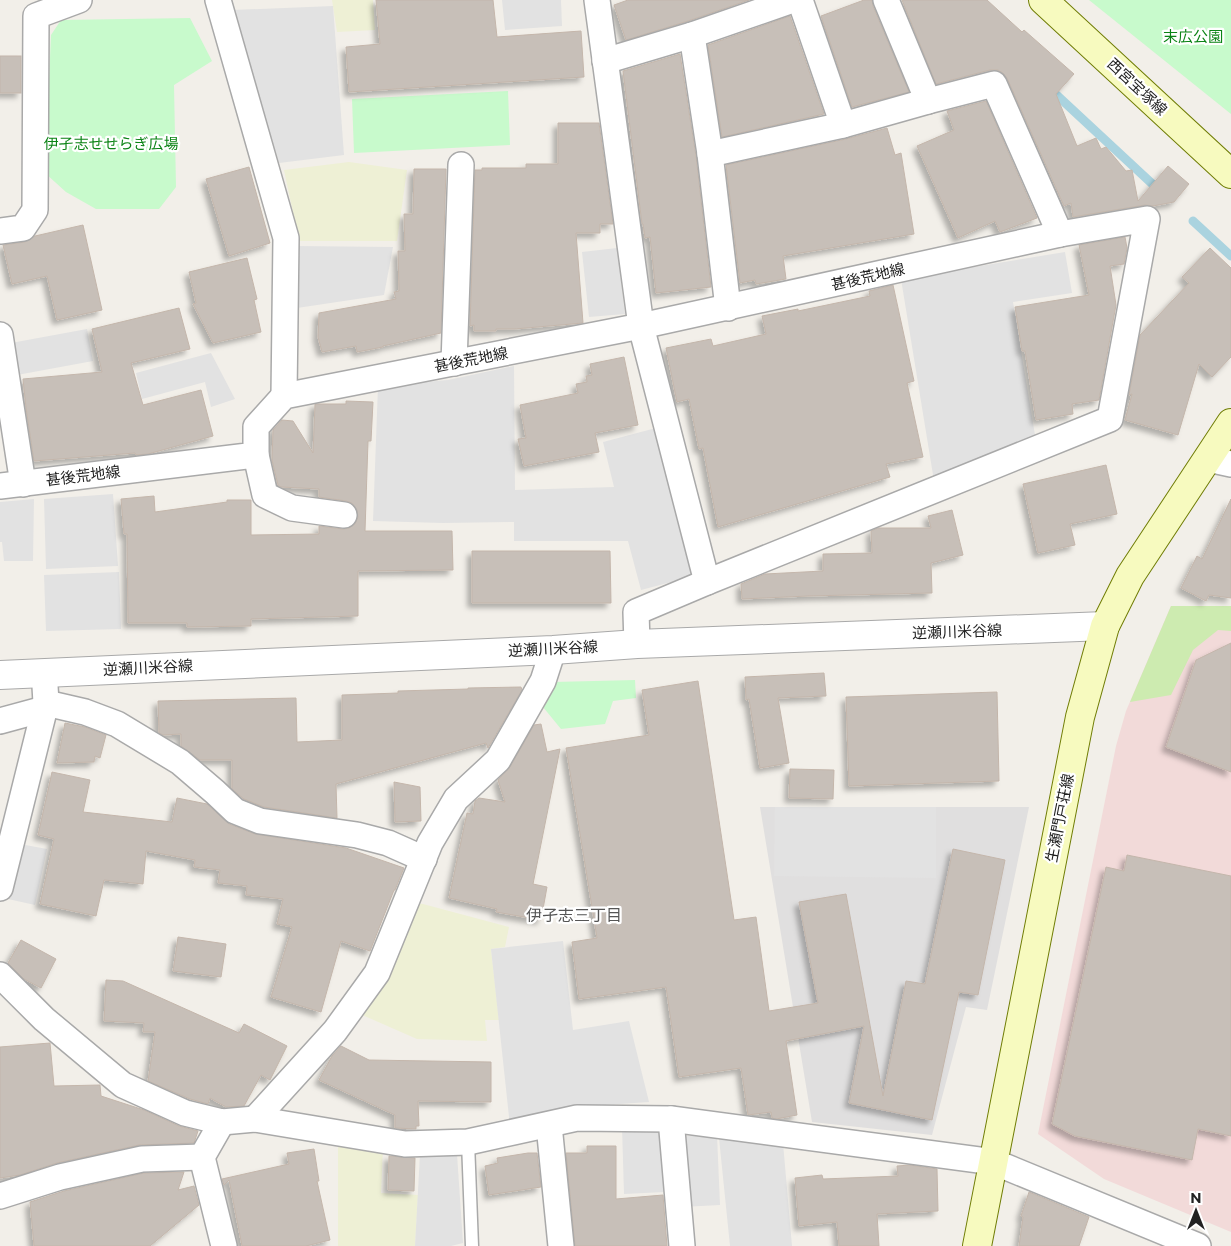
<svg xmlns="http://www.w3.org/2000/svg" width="1231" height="1246" viewBox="0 0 1231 1246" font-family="Montserrat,'Noto Sans JP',sans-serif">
	<defs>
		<filter id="shadow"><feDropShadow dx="-4.5" dy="4.5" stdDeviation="2.5" flood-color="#0004"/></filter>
	</defs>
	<rect width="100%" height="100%" fill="#f2efe9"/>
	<polygon fill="#e0dfdf" points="760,807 1029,807 987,1010 966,1007 932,1135 812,1122"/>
	<polygon fill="#f2dad9" points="1171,606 1231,606 1231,1232 1104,1179 1038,1134 1116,746 1126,711"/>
	<g fill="#eef0d5">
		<polygon points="332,0 373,0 375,30 337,32"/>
		<polygon points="349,162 407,170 397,241 299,241 284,170"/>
		<polygon points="413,903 423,904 509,927 505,947 491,949 499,1020 485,1020 487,1041 417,1039 360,1014"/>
		<polygon points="338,1141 383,1147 381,1193 418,1195 415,1246 338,1246"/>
	</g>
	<polygon fill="#cdebb0" points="1171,606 1231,606 1231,631 1218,630 1193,650 1171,695 1130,702"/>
	<g fill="#c8facc">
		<polygon points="1089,0 1231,0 1231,114"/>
		<polygon points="190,18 212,61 174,85 176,187 159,209 96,209 66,192 45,173 51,35 61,20"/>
		<polygon points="508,91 510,145 354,153 352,99"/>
		<polygon points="635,680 636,698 613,701 605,724 561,729 543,707 553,682"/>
	</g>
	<g fill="#e2e2e2">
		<polygon points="502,0 561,0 562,26 505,30"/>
		<polygon points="333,6 344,155 279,163 232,10"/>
		<polygon points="294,246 393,247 384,295 297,308"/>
		<polygon points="617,248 625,314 589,317 582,252"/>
		<polygon points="1065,252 1072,293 1013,302 1036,441 934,481 901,279"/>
		<polygon points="87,329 93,361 17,375 11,343"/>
		<polygon points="211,353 235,399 211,407 205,382 142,399 136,373"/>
		<polygon points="514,366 515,490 614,487 603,442 656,428 694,576 641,590 628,541 514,541 514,522 443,523 373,521 378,386 448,380"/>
		<polygon points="113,494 118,566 46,569 44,499"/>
		<polygon points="34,499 33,561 4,561 2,542 0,542 0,502"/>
		<polygon points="119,572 121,629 46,631 44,575"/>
		<polygon points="775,807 936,807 936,878 774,876"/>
		<polygon points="20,844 47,849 35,905 8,899"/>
		<polygon points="563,941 573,1030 629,1021 649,1102 605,1105 510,1126 491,949"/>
		<polygon points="653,1126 662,1138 665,1192 624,1194 622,1127"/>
		<polygon points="717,1135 720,1205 682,1207 678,1143 687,1136"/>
		<polygon points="719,1138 783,1143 792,1246 730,1246"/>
		<polygon points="420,1154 457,1154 463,1243 451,1246 415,1246"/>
	</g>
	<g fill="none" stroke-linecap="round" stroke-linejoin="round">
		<g stroke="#aad3df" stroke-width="9">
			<polyline points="1048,87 1161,192"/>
			<polyline points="1193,221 1231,256"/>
		</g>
	</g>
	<g fill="#c7bfb8" stroke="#c4b6ab" filter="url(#shadow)">
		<polygon points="376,0 493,0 497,37 581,31 584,77 349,92 346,47 380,44"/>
		<polygon points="628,0 749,0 688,21 626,40 614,5"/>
		<polygon points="864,0 872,0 873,6 909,92 852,107 821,16"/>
		<polygon points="902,0 987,0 1022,32 1024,30 1074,74 1056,94 1077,146 1096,138 1101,149 1106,147 1126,171 1132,170 1138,201 1168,166 1189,184 1174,202 1153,206 1145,205 1073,217 1071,203 1064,206 1007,78 1003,73 998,70 990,70 936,84"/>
		<polygon points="790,16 824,114 722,137 708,45"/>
		<polygon points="680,54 696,156 711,287 656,293 650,237 645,238 643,224 642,224 623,71"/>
		<rect x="0" y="56" width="21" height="37"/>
		<polygon points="986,101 1037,218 1000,232 995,221 958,238 917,146 954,130 947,111"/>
		<polygon points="558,123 599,123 613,224 600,224 600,233 576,233 583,323 515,329 496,329 496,331 474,331 474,325 470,326 475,170 482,170 482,168 526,168 526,164 558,164"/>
		<polygon points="887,128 895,155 901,153 914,234 783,256 786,279 756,284 755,280 740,283 726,165 846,139"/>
		<polygon points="249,167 270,243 229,256 206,179"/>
		<polygon points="414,169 446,169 441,333 383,346 383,347 357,352 356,346 322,352 318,337 319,313 396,299 394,292 399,291 398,251 405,251 404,214 413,214"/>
		<polygon points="83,225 102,310 57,320 47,276 12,284 3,245 25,242 35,236"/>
		<polygon points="1125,237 1127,248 1124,264 1110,266 1116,305 1099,400 1072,404 1073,414 1036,420 1025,351 1022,351 1015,307 1089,295 1079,245"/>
		<polygon points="1210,248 1231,268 1231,357 1212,377 1199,364 1178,435 1125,420 1132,394 1129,395 1140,335 1189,283 1182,277"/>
		<polygon points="247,258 257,299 254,300 261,332 213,343 193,304 196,303 189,272"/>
		<polygon points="893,285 914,381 907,383 923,457 886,464 890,477 718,527 703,448 699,449 689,399 677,402 666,348 711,339 713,346 766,334 762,316 798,309 798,311 870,296 869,291"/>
		<polygon points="179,308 190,349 131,363 143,405 201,390 213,436 148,454 136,455 135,453 34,461 26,408 23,379 102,372 92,329"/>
		<polygon points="624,357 638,425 595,433 599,452 524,466 518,439 526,438 520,405 578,393 576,384 587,382 586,376 592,375 590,364"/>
		<polygon points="346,401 373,402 371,441 368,441 365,531 452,531 453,570 358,571 358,616 251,619 251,626 187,627 187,623 128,623 127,534 124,534 121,499 154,496 155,512 227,502 227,500 251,500 251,535 319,534 319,526 343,529 349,528 355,524 358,517 357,510 352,503 346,501 319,497 319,489 281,487 278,485 272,460 273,430 282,420 293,421 313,453 315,404 346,404"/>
		<polygon points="1106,465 1117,514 1070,524 1075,545 1038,553 1023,484"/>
		<polygon points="1231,499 1231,598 1209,595 1206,601 1181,588 1197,556 1202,559"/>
		<polygon points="952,510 963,555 931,563 932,593 808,596 742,599 741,584 765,574 823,571 823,554 872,553 871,531 878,528 931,528 928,516"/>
		<polygon points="472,551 610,551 611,603 472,603"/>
		<polygon points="1231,643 1231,772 1166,747 1196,660"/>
		<polygon points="824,673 826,696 778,698 789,763 760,768 749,699 746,700 745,677"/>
		<polygon points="698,681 734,920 756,917 769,1011 818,1003 799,902 846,894 883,1096 906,981 925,984 953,849 1005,860 978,995 959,992 932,1120 849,1103 864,1026 786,1041 797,1115 776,1119 772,1118 771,1112 748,1115 741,1068 679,1077 666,987 579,999 572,942 597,938 566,748 649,735 642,690"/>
		<polygon points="521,687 522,690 488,748 486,743 336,784 337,818 264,807 244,799 232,789 232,760 200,760 181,746 181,734 163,735 159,733 158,701 296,698 297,742 342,740 342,695 398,693 398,691 468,689 468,688"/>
		<polygon points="997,692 999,781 849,786 846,697"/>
		<polygon points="65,723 85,727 106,735 100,758 95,756 94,762 57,763"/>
		<polygon points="541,724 547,752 560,749 533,884 547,887 541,920 496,912 497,909 449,898 467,813 473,814 475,801 479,798 505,802 498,780 510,767 534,725"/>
		<polygon points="790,769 834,770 833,799 789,798"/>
		<polygon points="52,772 90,780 83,812 172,822 177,798 207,804 229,824 255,834 346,848 404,868 395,890 394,890 370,951 341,941 321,1012 271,997 292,927 277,924 283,899 246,895 247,886 218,883 220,870 194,867 195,860 146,851 143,884 104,880 96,916 40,904 54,839 38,835"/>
		<polygon points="394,782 420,787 421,821 395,822"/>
		<polygon points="1127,855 1231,876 1231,1136 1198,1129 1192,1160 1075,1136 1052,1124 1106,867 1124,871"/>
		<polygon points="178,937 226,944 221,977 173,971"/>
		<polygon points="21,940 56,959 41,988 24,979 8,963"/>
		<polygon points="106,980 123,981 239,1033 244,1024 287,1046 270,1080 261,1075 244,1106 226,1107 210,1098 208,1104 190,1099 148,1081 155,1032 143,1032 144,1023 104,1021"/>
		<polygon points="50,1043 54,1086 100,1085 101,1096 144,1110 179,1126 198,1131 194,1143 139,1145 57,1163 20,1175 0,1178 0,1047"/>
		<polygon points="341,1046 369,1060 491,1062 491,1102 418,1101 419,1126 416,1126 416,1129 395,1128 395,1115 319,1080 332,1056"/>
		<polygon points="587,1146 616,1146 616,1199 663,1195 667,1246 575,1246 566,1153 587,1153"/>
		<polygon points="314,1149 319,1181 317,1181 330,1240 306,1246 242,1246 229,1180 224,1185 222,1179 289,1164 287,1153"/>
		<polygon points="528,1153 537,1153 541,1187 489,1195 485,1166 498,1163 497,1158"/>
		<polygon points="389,1156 415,1158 414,1191 388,1190"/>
		<polygon points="910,1165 937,1169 938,1211 877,1214 879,1246 839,1246 837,1222 799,1226 795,1178 822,1175 823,1179 898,1176 897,1166"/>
		<polygon points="184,1172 178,1190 194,1186 199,1205 150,1246 34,1246 30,1202 64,1191 144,1173"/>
		<polygon points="1029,1192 1089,1217 1079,1246 1019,1246 1023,1217 1021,1216"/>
	</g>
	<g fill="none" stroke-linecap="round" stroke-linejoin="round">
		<g stroke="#a9a9a9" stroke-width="15">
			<polyline id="service" points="468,1142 472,1246"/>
		</g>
		<g stroke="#a9a9a9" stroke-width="28">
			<g id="minor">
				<polyline points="218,0 286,238 284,396"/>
				<polyline points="597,0 641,326 707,582"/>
				<polyline points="800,0 843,125"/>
				<polyline points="886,0 928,101"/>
				<polyline points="692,35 710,154 728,308"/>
				<polyline points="605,61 692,35 793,0"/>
				<polyline points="710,154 843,125 928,101 994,84 1060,234"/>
				<polyline points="0,231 23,228 35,210 36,16 79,0"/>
				<polyline points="0,335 23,484"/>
				<polyline points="454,363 461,165"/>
				<polyline points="256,455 265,495 292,508 344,515"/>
				<polyline points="1208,459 1231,464"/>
				<polyline points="0,486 256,455 256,427 284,396 641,326 1060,234 1147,219 1110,419 707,582 636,612 637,644"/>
				<polyline points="46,703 85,712 117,724 180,762 215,792 235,811 260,821 357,835 388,843 424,859"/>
				<polyline points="0,721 44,709"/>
				<polyline points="0,888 46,703 45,686"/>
				<polyline points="0,975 44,1019 123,1085 185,1113 222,1122 255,1119 405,1144 468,1142 577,1118 671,1119 994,1162 1198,1246"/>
				<polyline points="255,1119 335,1031 377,973 430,843 456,799 498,760 543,681 553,650"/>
				<polyline points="671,1119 682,1246"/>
				<polyline points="222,1122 202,1157 224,1246"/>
				<polyline points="549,1125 561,1246"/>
				<polyline points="0,1196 60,1177 142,1159 202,1157"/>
			</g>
		</g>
		<g stroke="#a9a9a9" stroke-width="30">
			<polyline id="tertiary" points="0,675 553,650 637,644 1105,626"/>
		</g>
		<g stroke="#707d05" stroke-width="30">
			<g id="secondary">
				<polyline points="1043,0 1231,174"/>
				<polyline points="977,1246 1080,717 1105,626 1130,576 1231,423"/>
			</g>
		</g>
		<use href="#service" stroke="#fff" stroke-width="12"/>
		<use href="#minor" stroke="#fff" stroke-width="25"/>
		<use href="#tertiary" stroke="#fff" stroke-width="28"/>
		<use href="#secondary" stroke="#f7fabf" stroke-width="28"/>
	</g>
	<g text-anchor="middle" stroke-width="4.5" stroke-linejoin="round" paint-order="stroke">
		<g font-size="15" fill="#0c8416" stroke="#fff">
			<text x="1193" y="42">末広公園</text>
			<text x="111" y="149">伊孑志せせらぎ広場</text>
		</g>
		<g font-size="15" fill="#222" stroke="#fff">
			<text transform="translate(1137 87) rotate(43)" y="5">西宮宝塚線</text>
			<text transform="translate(868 277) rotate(-13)" y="5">甚後荒地線</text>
			<text transform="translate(471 360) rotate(-11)" y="5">甚後荒地線</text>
			<text transform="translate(83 476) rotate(-7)" y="5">甚後荒地線</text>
			<text transform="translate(957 632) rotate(-2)" y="5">逆瀬川米谷線</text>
			<text transform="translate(553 649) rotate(-3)" y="5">逆瀬川米谷線</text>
			<text transform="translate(148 668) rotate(-3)" y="5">逆瀬川米谷線</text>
			<text transform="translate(1060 818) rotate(-79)" y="5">生瀬門戸荘線</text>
		</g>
		<g font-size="16" fill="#555" stroke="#fff">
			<text x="574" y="921">伊孑志三丁目</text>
		</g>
	</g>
	<g transform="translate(1196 1211)" stroke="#ffffff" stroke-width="4" paint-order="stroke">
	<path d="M0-4L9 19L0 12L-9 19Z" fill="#222222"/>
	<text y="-8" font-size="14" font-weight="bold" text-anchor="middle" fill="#222222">N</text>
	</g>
</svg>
